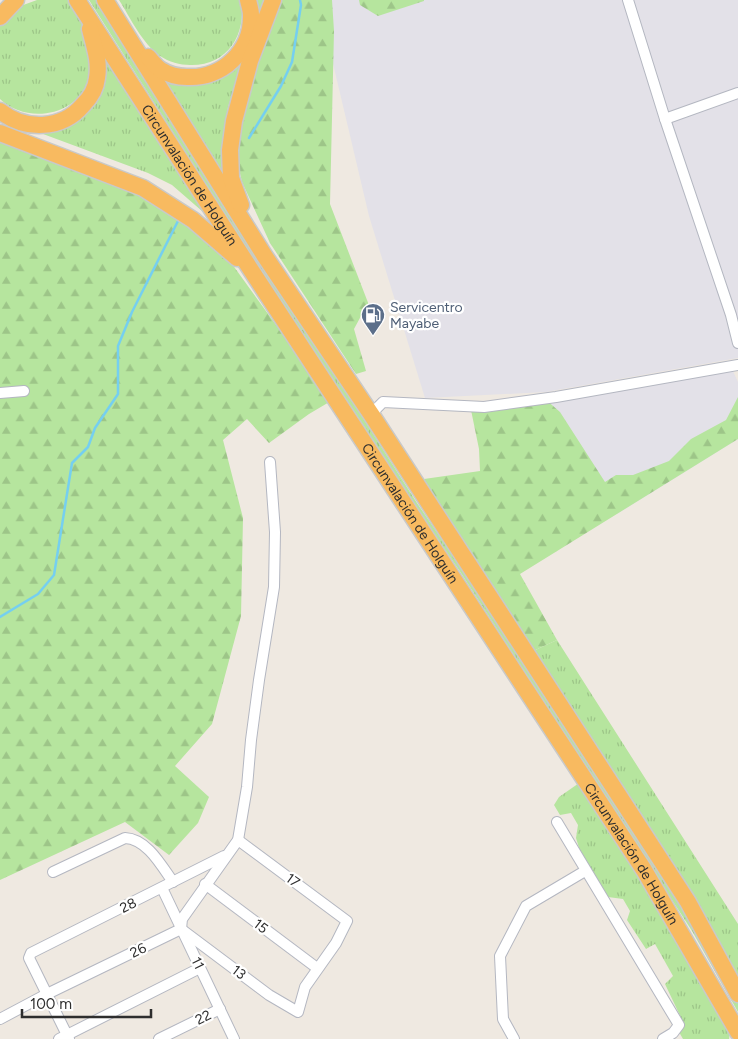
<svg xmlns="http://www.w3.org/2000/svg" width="738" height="1039" viewBox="0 0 738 1039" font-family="Figtree,sans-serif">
	<defs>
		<pattern id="grass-tufts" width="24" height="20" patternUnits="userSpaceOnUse" patternTransform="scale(1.25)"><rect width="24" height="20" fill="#b6e59e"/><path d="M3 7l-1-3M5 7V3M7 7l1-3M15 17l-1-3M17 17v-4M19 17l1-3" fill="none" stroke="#9dc588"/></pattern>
		<pattern id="forest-firs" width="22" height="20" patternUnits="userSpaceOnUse" patternTransform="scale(1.25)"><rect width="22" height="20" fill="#b6e59e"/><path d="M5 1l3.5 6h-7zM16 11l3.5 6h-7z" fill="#9dc588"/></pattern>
	</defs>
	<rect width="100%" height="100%" fill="#efe9e1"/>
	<g fill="#e3e1e8">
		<polygon points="318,0 738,0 738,358 546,392 425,398 369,216"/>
		<polygon points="731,367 738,382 738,439 617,514 545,399"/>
	</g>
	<g fill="url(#grass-tufts)">
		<path d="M37,0H71C77,12 87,25 91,38C92,43 90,51 90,57C90,64 91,73 89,80C76,117 26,124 0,99V20L15,8Z"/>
		<polygon points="89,0 97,0 417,503 515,647 649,854 711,954 738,1003 738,1012 692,931 459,570 412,502 364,426 256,263"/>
		<path d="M119,0H241C247,35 227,66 190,65C180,65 169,62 160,56C142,43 131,19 119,0Z"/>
		<polygon points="252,0 264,0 228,107 225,126 231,195 152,68 178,78 229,65"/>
		<polygon points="103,45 210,218 172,185 148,173 0,118 25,125 79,112"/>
		<polygon points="557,640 738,924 738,976 727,955 707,926 531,652"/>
		<polygon points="582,781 701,973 730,1032 729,1039 683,1039 679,1032 684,1024 665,984 673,976 655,944 646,949 627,920 630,911 623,899 608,897 580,851 576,838 578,825 571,813 560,815 554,805 559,797"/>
	</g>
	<g fill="url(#forest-firs)">
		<polygon points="279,0 332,0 334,31 330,204 372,313 361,316 354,329 366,371 356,374 270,243 242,182 237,161 236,144 250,81"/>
		<polygon points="359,0 424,0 424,1 378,16 360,5"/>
		<polygon points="2,141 95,179 133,192 199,234 227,257 331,401 309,414 269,443 247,419 223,440 243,518 241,616 212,724 175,766 209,797 198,823 169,855 125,822 0,880 0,142"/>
		<polygon points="738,397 738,439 520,574 557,640 531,652 424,479 480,471 479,449 471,410 545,399 560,412 605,482 616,475 633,475 669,461 691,439 726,420"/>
	</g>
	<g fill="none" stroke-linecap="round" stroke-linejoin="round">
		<g stroke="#75cff0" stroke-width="2.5">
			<polyline points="249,138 281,86 292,62 301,5 300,0"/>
			<polyline points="0,617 38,594 54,575 72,463 88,447 95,428 118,394 118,346 132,312 179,219"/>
		</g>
		<g stroke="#b4b7c1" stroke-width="12">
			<g id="minor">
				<polyline points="628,0 665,119 731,315 738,343"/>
				<polyline points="665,119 738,93"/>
				<polyline points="0,393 24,391"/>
				<polyline points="371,414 383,402 484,407 556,397 738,365"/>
				<polyline points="557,822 679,1025 673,1033 663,1039"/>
				<path d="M53,872L125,838C147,839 161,865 173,882"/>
				<polyline points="205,884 317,968"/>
				<polyline points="162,888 234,1039"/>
				<polyline points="181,929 182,919 238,840 247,787 251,740 259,680 274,587 275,532 270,462"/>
				<polyline points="181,929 269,995 298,1012 305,987 336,943 347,921 238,840"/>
				<polyline points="0,1019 47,994 181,929"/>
				<polyline points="59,1039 200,968"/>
				<polyline points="69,1039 29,958 31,953 224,856"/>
				<polyline points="159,1039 220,1009"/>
				<polyline points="514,1039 503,1019 500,956 526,906 585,871"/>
			</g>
		</g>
		<g stroke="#c9c9c9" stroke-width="19">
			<g id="trunk">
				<path id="s1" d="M77,0L251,270L644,870L738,1032"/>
				<polyline points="105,0 264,255 371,414 688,902 738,994"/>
				<polyline points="0,17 16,0"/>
				<path d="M148,57C152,61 156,67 161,70C169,75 179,77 187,77C222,79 252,51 251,15C251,10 249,5 248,0"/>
				<path d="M0,111C25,131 62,130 83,105C90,98 96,88 97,78C100,61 94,46 90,29"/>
				<polyline points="0,133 143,188 193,220 237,258"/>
				<polyline points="241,205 231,178 230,150 234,121 250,61 273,0"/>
			</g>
		</g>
		<use href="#minor" stroke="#fff" stroke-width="10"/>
		<use href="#trunk" stroke="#f8ba60" stroke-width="16"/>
	</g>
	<defs>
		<g id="fuel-pin" transform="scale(1.25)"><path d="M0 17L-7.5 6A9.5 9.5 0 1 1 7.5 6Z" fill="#5c6f8a" stroke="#fff"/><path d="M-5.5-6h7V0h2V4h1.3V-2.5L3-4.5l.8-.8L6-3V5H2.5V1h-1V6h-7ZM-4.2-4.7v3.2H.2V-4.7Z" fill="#fff"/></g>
	</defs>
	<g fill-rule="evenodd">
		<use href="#fuel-pin" x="373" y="315"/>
	</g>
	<g text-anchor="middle" stroke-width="4.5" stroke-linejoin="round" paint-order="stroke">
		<g font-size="14" fill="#2e2e2e" stroke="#fff">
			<text dy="5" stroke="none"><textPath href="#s1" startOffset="208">Circunvalación de Holguín</textPath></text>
			<text dy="5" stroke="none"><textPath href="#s1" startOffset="612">Circunvalación de Holguín</textPath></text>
			<text dy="5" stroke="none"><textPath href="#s1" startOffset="1018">Circunvalación de Holguín</textPath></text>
			<text transform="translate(293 880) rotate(36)" y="5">17</text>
			<text transform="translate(128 905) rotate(-27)" y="5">28</text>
			<text transform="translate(261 926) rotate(37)" y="5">15</text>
			<text transform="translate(138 950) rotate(-26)" y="5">26</text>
			<text transform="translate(198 963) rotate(64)" y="5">11</text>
			<text transform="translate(239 972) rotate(37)" y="5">13</text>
			<text transform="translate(203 1017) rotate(-26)" y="5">22</text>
		</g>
		<g font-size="14" fill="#4e5e75" stroke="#fff" text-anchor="start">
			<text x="390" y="312">Servicentro<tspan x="390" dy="16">Mayabe</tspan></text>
		</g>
	</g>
	<path d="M22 1009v8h129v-8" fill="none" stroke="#2e2e2e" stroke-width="2.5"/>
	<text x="30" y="1009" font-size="15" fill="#2e2e2e" stroke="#ffffff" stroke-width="4" paint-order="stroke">100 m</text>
</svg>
